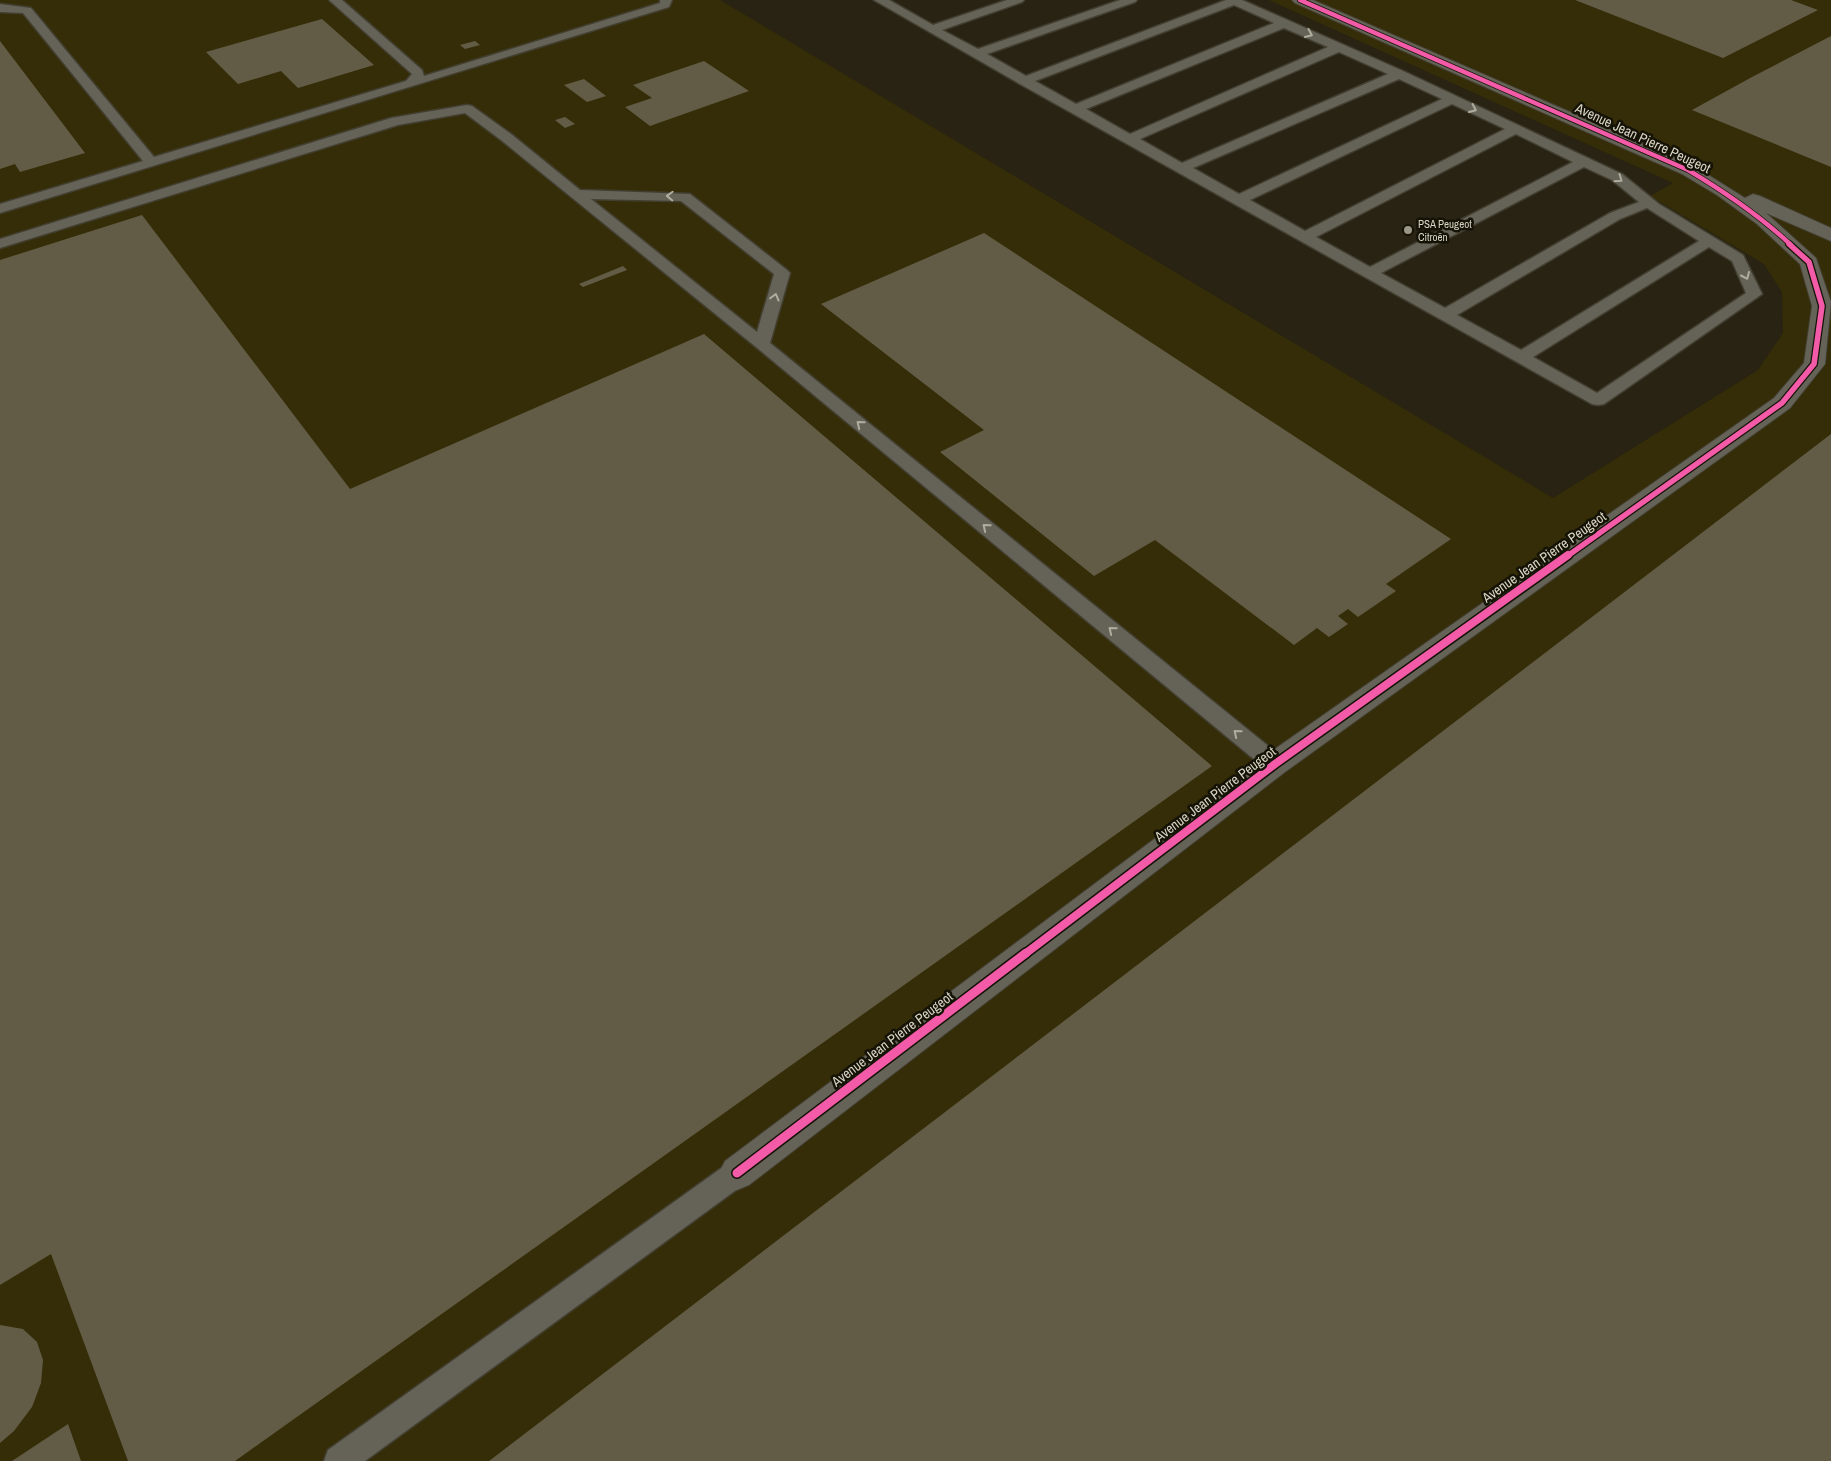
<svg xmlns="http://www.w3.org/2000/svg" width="1831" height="1461" viewBox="0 0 1831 1461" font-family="'Archivo Narrow',sans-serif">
	<rect width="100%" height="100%" fill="#282312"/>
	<polygon fill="#352d08" points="0,0 720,0 1553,498 1758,370 1783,333 1782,292 1764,264 1650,196 1673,183 1269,0 1831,0 1831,1461 0,1461"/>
	<g fill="#625c46">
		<polygon points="1575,0 1791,0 1818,10 1723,58"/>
		<polygon points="322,19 374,65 298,88 281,71 238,84 206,52"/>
		<polygon points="1831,36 1831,167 1692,110 1752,77"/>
		<polygon points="0,41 85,153 20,172 15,164 0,169"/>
		<polygon points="475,41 480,45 465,49 460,45"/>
		<polygon points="704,61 749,91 650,126 625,107 652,98 633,85"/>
		<polygon points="584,79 606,96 587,102 564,85"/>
		<polygon points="565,117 575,124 565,128 555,120"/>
		<polygon points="142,215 350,489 704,334 1212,766 235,1461 128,1461 51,1254 0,1285 0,260"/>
		<polygon points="984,233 1152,343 1451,539 1386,584 1396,591 1358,617 1348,609 1338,616 1348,624 1329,637 1317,628 1294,645 1155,540 1094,576 940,452 984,430 821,304"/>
		<polygon points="623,266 627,270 583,287 579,284"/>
		<polygon points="1831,434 1831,1461 489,1461"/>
		<polygon points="0,1325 23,1329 37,1342 43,1360 41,1383 32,1407 14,1431 0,1443"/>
		<polygon points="68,1424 81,1461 12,1461"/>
	</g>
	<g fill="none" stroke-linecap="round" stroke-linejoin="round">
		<g stroke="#433f30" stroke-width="3">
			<g id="lane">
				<polygon points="329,0 342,0 422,70 424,76 660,3 660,0 672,0 669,7 0,213 0,204 143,161 23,13 0,12 0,4 31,8 154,157 406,81 412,74"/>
				<path d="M874,0H889L933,25L1007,0H1024L1022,2L942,30L978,49L1120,0H1137L1135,2L987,54L1026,76L1226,0H1242L1403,71L1622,174L1659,204L1743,255L1762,294L1604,404L1598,405L1592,404L1020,84ZM1234,5L1274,23L1076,104L1035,81ZM1284,28L1328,47L1130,134L1086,109ZM1339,52L1388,74L1182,163L1140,139ZM1399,79L1442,99L1239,194L1193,168ZM1452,104L1505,129L1305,231L1250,200ZM1516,134L1573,162L1370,267L1316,237ZM1584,167L1612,180L1639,202L1610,213L1445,308L1381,273ZM1647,208L1699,241L1521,350L1457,315L1620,219ZM1709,247L1732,261L1746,293L1597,393L1533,357Z"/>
				<path d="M467,105L472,106L511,134L580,190L690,194L787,270L790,273L770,343L1283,758L1286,764L1283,770L1275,773L1267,770L756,347L501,140L465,113L398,125L0,248V239L391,118ZM591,199L681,201L774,274L757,332Z"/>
				<polygon points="737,1160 747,1164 751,1173 747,1182 365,1461 324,1461 328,1450 727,1164"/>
			</g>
		</g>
		<g stroke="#433f30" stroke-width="2">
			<polygon id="street" points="1292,0 1313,0 1694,166 1745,198 1753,194 1760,196 1831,228 1831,241 1766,213 1816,258 1831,302 1825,364 1790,408 1285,772 749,1185 737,1190 725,1185 719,1173 725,1161 1265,756 1774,398 1804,363 1812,306 1800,264 1757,224 1717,195 1682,174 1295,3"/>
		</g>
		<use href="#lane" fill="#656358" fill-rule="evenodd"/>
		<use href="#street" fill="#656358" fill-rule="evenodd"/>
		<g stroke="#151206" stroke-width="6">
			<path id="cycleway-far3" d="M1300,0L1688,170C1725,192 1759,215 1791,245"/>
		</g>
		<g stroke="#151206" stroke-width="8">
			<polyline id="cycleway-far2" points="1566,557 1782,403 1814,364 1822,306 1809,262 1789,244"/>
		</g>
		<g stroke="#151206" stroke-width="11">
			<polyline id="cycleway-far1" points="1025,954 1275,764 1568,555"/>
		</g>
		<g stroke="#151206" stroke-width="12">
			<polyline id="cycleway" points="737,1173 1026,953"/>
		</g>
		<use href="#cycleway-far3" stroke="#f35aa7" stroke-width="4.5"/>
		<use href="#cycleway-far2" stroke="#f35aa7" stroke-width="5.5"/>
		<use href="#cycleway-far1" stroke="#f35aa7" stroke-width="8"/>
		<use href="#cycleway" stroke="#f35aa7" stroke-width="9"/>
	</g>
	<defs><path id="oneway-chevron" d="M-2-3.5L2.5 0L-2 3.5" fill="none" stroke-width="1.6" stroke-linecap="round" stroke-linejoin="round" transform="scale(1.25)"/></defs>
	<g stroke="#b0ad9e">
		<use href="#oneway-chevron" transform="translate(1309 34) rotate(24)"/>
		<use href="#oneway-chevron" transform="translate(1473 109) rotate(25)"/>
		<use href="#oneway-chevron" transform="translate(1619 179) rotate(35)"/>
		<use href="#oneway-chevron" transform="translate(670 196) rotate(-178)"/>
		<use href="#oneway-chevron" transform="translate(1746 276) rotate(66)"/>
		<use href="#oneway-chevron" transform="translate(775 297) rotate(-75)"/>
		<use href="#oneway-chevron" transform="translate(860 424) rotate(-141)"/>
		<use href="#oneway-chevron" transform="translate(986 527) rotate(-141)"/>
		<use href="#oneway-chevron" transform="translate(1112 630) rotate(-141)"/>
		<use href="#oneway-chevron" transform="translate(1237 733) rotate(-141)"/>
	</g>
	<circle fill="#9b9786" stroke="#151206" stroke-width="2" cx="1408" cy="230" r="5"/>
	<g text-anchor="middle" stroke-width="5" stroke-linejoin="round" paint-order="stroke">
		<g font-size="11" fill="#d9d5c4" stroke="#151206" text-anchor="start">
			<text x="1418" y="228">PSA Peugeot<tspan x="1418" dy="13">Citroën</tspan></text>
		</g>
		<g font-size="14" fill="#d9d5c4" stroke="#151206">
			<text transform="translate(1643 138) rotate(25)" y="5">Avenue Jean Pierre Peugeot</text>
			<text transform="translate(1544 557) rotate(-35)" y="5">Avenue Jean Pierre Peugeot</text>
			<text transform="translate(1215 794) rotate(-37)" y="5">Avenue Jean Pierre Peugeot</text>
			<text transform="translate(892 1039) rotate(-37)" y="5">Avenue Jean Pierre Peugeot</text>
		</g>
	</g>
</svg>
